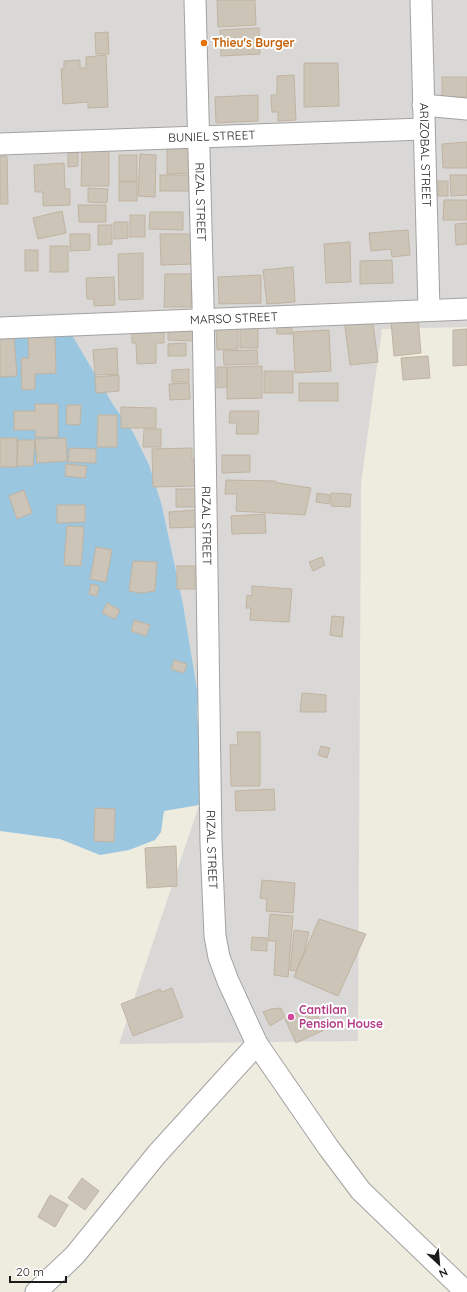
<svg xmlns="http://www.w3.org/2000/svg" width="467" height="1292" viewBox="0 0 467 1292" font-family="Quicksand,sans-serif">
	<rect width="100%" height="100%" fill="#eeebdf"/>
	<polygon fill="#d9d8d7" points="0,0 467,0 467,327 382,329 361,483 358,1041 119,1044 199,805 198,695 183,604 162,506 133,432 114,406 72,335 0,333"/>
	<polygon fill="#9ac6e0" points="0,333 72,335 114,406 133,432 149,465 162,506 183,604 198,695 197,713 200,749 199,805 164,811 161,832 155,840 129,850 100,855 60,839 0,831"/>
	<g fill="#cdc4b8" stroke="#c0b3a0">
		<polygon points="217,0 255,0 256,25 218,27"/>
		<polygon points="259,28 260,54 221,56 220,30"/>
		<polygon points="108,32 109,54 96,54 95,33"/>
		<polygon points="106,55 108,107 88,108 88,102 63,104 61,69 64,69 64,61 80,60 80,68 86,68 86,57"/>
		<polygon points="304,63 338,63 339,106 304,107"/>
		<polygon points="294,75 296,120 278,121 278,112 272,112 271,95 277,95 277,76"/>
		<rect x="442" y="77" width="25" height="20"/>
		<polygon points="258,95 258,121 216,123 215,97"/>
		<polygon points="467,142 467,168 443,168 442,144"/>
		<polygon points="191,148 192,173 167,174 167,149"/>
		<polygon points="82,150 109,151 109,186 81,186"/>
		<polygon points="68,151 78,151 78,166 68,167"/>
		<polygon points="140,154 156,155 155,197 138,196"/>
		<rect x="119" y="155" width="18" height="26"/>
		<polygon points="0,156 7,156 8,204 0,204"/>
		<polygon points="64,163 65,189 70,189 70,205 43,206 43,192 35,192 34,165"/>
		<rect x="160" y="175" width="31" height="16"/>
		<polygon points="450,175 467,175 467,195 451,196"/>
		<rect x="438" y="181" width="10" height="15"/>
		<rect x="119" y="182" width="18" height="19"/>
		<polygon points="88,188 108,189 107,203 88,202"/>
		<polygon points="444,200 467,200 467,220 443,220"/>
		<polygon points="78,205 106,205 106,222 79,222"/>
		<polygon points="62,211 66,233 38,239 33,218"/>
		<polygon points="150,212 183,212 183,230 149,229"/>
		<rect x="130" y="215" width="15" height="22"/>
		<polygon points="114,222 128,222 128,238 114,239"/>
		<polygon points="467,223 467,244 456,245 455,224"/>
		<polygon points="98,225 112,225 112,244 98,245"/>
		<polygon points="408,230 410,255 392,257 391,249 371,251 369,233"/>
		<polygon points="70,234 90,234 90,250 70,251"/>
		<polygon points="160,234 193,234 193,264 161,265"/>
		<polygon points="350,242 351,282 326,283 324,244"/>
		<rect x="50" y="246" width="18" height="26"/>
		<rect x="25" y="250" width="13" height="21"/>
		<polygon points="143,253 143,299 119,300 118,254"/>
		<polygon points="392,260 393,283 360,284 360,261"/>
		<polygon points="293,267 295,302 267,304 263,270"/>
		<polygon points="165,274 192,274 191,307 164,307"/>
		<polygon points="261,275 261,303 219,304 218,277"/>
		<polygon points="114,277 115,305 94,306 94,299 87,299 86,278"/>
		<polygon points="372,316 378,362 350,365 344,319"/>
		<polygon points="418,318 421,353 394,356 391,321"/>
		<polygon points="292,321 292,334 277,334 276,322"/>
		<polygon points="168,327 194,327 193,341 168,340"/>
		<polygon points="132,328 164,328 164,343 156,343 156,363 137,364 136,343 132,343"/>
		<polygon points="216,328 238,328 238,349 217,350"/>
		<rect x="240" y="328" width="18" height="20"/>
		<polygon points="467,329 467,365 453,366 453,330"/>
		<polygon points="329,330 331,371 295,373 293,332"/>
		<polygon points="55,336 56,373 35,374 35,389 22,390 21,358 29,358 28,337"/>
		<polygon points="14,337 17,376 0,377 0,339"/>
		<polygon points="186,343 186,356 168,356 168,344"/>
		<polygon points="117,348 118,374 95,375 93,350"/>
		<polygon points="257,350 258,364 224,365 223,351"/>
		<polygon points="428,356 430,378 403,380 401,358"/>
		<polygon points="262,366 262,398 227,399 227,367"/>
		<polygon points="217,367 227,367 227,387 217,388"/>
		<polygon points="189,369 189,382 172,382 172,370"/>
		<rect x="264" y="371" width="29" height="22"/>
		<polygon points="119,375 119,391 96,393 95,377"/>
		<polygon points="189,383 190,399 170,400 169,384"/>
		<rect x="299" y="383" width="39" height="18"/>
		<polygon points="35,404 58,404 58,437 35,437 36,430 14,430 14,411 35,411"/>
		<polygon points="67,405 81,405 80,425 66,424"/>
		<polygon points="121,407 156,408 156,428 121,428"/>
		<polygon points="230,411 259,411 258,434 236,434 237,423 229,423"/>
		<polygon points="98,415 117,415 117,447 97,447"/>
		<polygon points="144,429 161,429 161,447 143,447"/>
		<rect x="0" y="438" width="17" height="29"/>
		<polygon points="66,438 67,461 37,463 35,439"/>
		<polygon points="18,440 35,440 33,466 17,466"/>
		<polygon points="69,448 96,449 96,463 68,462"/>
		<polygon points="192,448 192,459 196,459 196,486 153,487 152,449"/>
		<polygon points="222,455 250,455 250,472 222,473"/>
		<polygon points="66,464 87,466 85,478 65,476"/>
		<polygon points="226,480 275,481 278,483 311,488 305,515 236,511 237,494 225,494"/>
		<polygon points="176,489 196,489 197,507 176,507"/>
		<polygon points="24,490 32,513 17,519 9,496"/>
		<polygon points="317,493 330,495 329,504 316,502"/>
		<polygon points="331,493 351,494 350,507 331,506"/>
		<polygon points="57,505 85,505 85,522 57,523"/>
		<polygon points="196,510 197,527 170,528 169,512"/>
		<polygon points="265,514 266,533 232,534 231,516"/>
		<polygon points="67,526 84,527 81,566 64,565"/>
		<polygon points="96,547 112,550 106,582 90,579"/>
		<polygon points="322,557 325,565 313,571 309,562"/>
		<polygon points="133,561 157,562 155,591 141,593 129,591"/>
		<rect x="177" y="566" width="18" height="23"/>
		<polygon points="91,584 99,586 97,596 89,594"/>
		<polygon points="252,586 292,589 289,622 250,620 251,608 246,608 247,595 252,596"/>
		<polygon points="107,603 120,610 115,619 102,613"/>
		<polygon points="332,616 344,617 342,637 330,635"/>
		<polygon points="134,620 150,625 146,636 131,631"/>
		<polygon points="174,660 187,664 184,673 171,669"/>
		<polygon points="302,693 326,695 326,712 300,712"/>
		<polygon points="237,732 260,732 260,786 231,786 230,745 238,745"/>
		<polygon points="321,746 330,748 327,758 318,755"/>
		<polygon points="274,789 275,810 236,811 235,791"/>
		<polygon points="95,808 115,809 114,842 94,841"/>
		<polygon points="176,846 177,886 147,888 145,848"/>
		<polygon points="262,880 295,883 293,913 266,911 267,899 260,898"/>
		<polygon points="270,914 293,916 288,977 274,975 276,941 268,941"/>
		<polygon points="319,919 366,934 338,996 294,977"/>
		<polygon points="294,930 309,932 305,949 296,971 290,970"/>
		<polygon points="252,937 267,938 267,951 251,950"/>
		<polygon points="172,988 183,1017 133,1036 121,1004 160,989 162,992"/>
		<polygon points="313,1005 324,1030 296,1043 285,1019"/>
		<polygon points="281,1008 285,1017 270,1026 263,1012 271,1009"/>
		<polygon points="82,1178 99,1191 85,1210 68,1198"/>
		<polygon points="50,1195 68,1205 55,1227 38,1217"/>
	</g>
	<g fill="none" stroke-linecap="round" stroke-linejoin="round">
		<g stroke="#a2a2a2" stroke-width="23">
			<g id="minor">
				<path id="s1" d="M195,0L203,303L211,843L215,936L219,957L228,981L257,1044L328,1147L361,1191L466,1292"/>
				<path id="s2" d="M421,0L429,310"/>
				<polyline points="423,105 467,109"/>
				<path id="s3" d="M0,144L424,129"/>
				<path id="s4" d="M0,328L467,309"/>
				<polyline points="36,1292 75,1255 157,1154 257,1044"/>
			</g>
		</g>
		<use href="#minor" stroke="#fff" stroke-width="21"/>
	</g>
	<circle fill="#e8710a" stroke="#fff" stroke-width="1.5" cx="204" cy="43" r="4"/>
	<circle fill="#d1479c" stroke="#fff" stroke-width="1.5" cx="291" cy="1017" r="4"/>
	<g text-anchor="middle" stroke-width="4" stroke-linejoin="round" paint-order="stroke">
		<g font-size="12" font-weight="bold" fill="#c56008" stroke="#fff" text-anchor="start">
			<text x="212" y="47">Thieu's Burger</text>
		</g>
		<g font-size="12" fill="#1b1b1b" stroke="#fff">
			<text dy="4" stroke="none"><textPath href="#s3" startOffset="212">BUNIEL STREET</textPath></text>
			<text dy="4" stroke="none"><textPath href="#s2" startOffset="155">ARIZOBAL STREET</textPath></text>
			<text dy="4" stroke="none"><textPath href="#s1" startOffset="202">RIZAL STREET</textPath></text>
			<text dy="4" stroke="none"><textPath href="#s4" startOffset="234">MARSO STREET</textPath></text>
			<text dy="4" stroke="none"><textPath href="#s1" startOffset="526">RIZAL STREET</textPath></text>
			<text dy="4" stroke="none"><textPath href="#s1" startOffset="850">RIZAL STREET</textPath></text>
		</g>
		<g font-size="12" font-weight="bold" fill="#b23c85" stroke="#fff" text-anchor="start">
			<text x="299" y="1014">Cantilan<tspan x="299" dy="14">Pension House</tspan></text>
		</g>
	</g>
	<g transform="translate(439 1264) rotate(154)" stroke="#ffffff" stroke-width="3" paint-order="stroke">
	<path d="M0-3L7 15L0 10L-7 15Z" fill="#1b1b1b"/>
	<text y="-6" font-size="11" font-weight="bold" text-anchor="middle" fill="#1b1b1b">N</text>
	</g>
	<path d="M10 1276v6h56v-6" fill="none" stroke="#1b1b1b" stroke-width="2"/>
	<text x="16" y="1276" font-size="12" fill="#1b1b1b" stroke="#ffffff" stroke-width="3" paint-order="stroke">20 m</text>
</svg>
